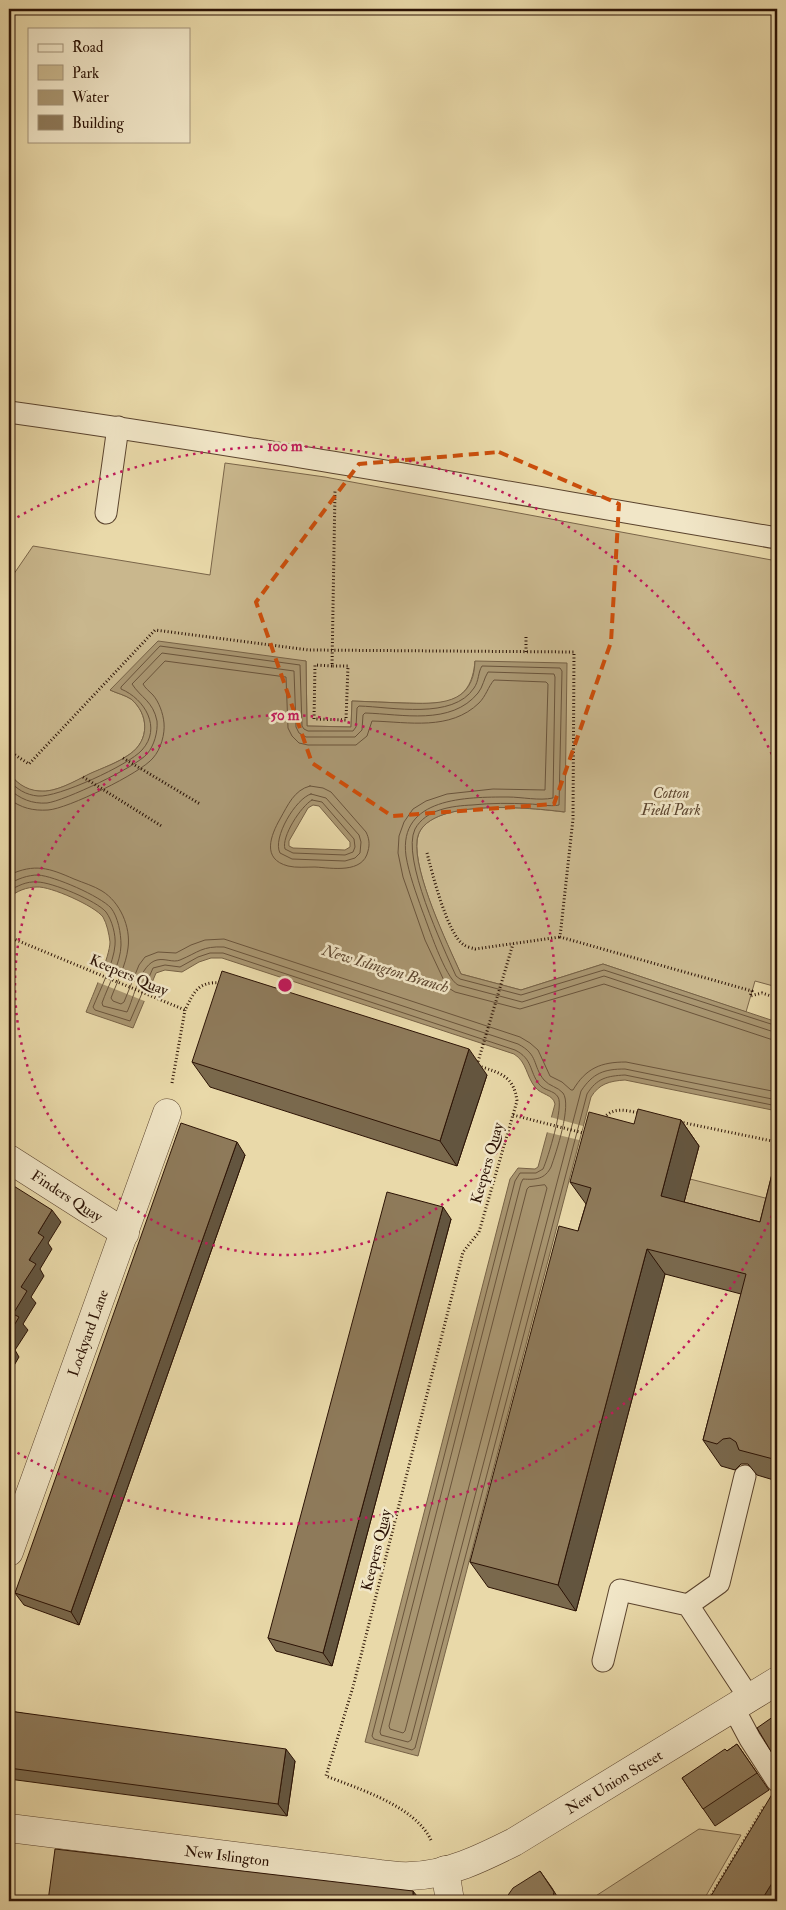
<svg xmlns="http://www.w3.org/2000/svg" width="786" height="1910" viewBox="0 0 786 1910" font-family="'IM FELL Double Pica',serif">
	<rect width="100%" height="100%" fill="#e9d9a9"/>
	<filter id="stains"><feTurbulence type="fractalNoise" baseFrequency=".004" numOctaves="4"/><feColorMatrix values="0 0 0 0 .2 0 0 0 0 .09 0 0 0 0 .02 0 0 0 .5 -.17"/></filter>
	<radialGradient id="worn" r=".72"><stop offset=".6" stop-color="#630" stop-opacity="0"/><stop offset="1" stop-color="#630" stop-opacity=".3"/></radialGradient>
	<g fill="#c9b78d" stroke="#7a6549">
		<path d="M225,463L325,477L777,561V987L755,981L746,1012L603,964L521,990L461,974C448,946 407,861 419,833C434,798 533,808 564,812L475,661C471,707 441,704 403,703C386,702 369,702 352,701L351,727L307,726L306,661L110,690C116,693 125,695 131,699C149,714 150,740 130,754C119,762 105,767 92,773C77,780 56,793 39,791C26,791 14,782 9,771V581L33,546L210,575Z"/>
		<polygon points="690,1179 777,1201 777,1248 671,1252"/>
		<polygon points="699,1829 741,1835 703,1901 588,1901"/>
	</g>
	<path fill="#a99671" stroke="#776246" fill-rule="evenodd" d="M158,641L306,661L307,726L351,727L352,701C369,702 386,702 403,703C438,704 474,706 475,661L567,663L565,812C534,808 423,796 417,840C413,872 447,943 461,974L521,990L603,964L777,1022V1111L625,1080C609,1081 599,1084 591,1097L418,1756L365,1742L510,1179L518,1168L535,1169L538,1167L555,1104C553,1094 541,1095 535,1087C526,1076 527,1062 514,1054L222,958H211L199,962L182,972L165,970L156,973L133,1028L86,1012C92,997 110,956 110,942C109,934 107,924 103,917C95,906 50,886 37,887C27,887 16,891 9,898V771C14,782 26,790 39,791C55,793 75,781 89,774C102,768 118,763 130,754C150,740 149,714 131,699C125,695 116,693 110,690ZM313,805L319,806L350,842V847L345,850L293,848L289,846V841L308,808Z"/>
	<g fill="#e9d9a9">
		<polygon points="103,968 151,989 147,1002 97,982"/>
		<polygon points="550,1117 583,1126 579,1140 546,1132"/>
	</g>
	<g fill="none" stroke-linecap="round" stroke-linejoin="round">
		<g stroke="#6a543b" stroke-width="1">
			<path d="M9,780C16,789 26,795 38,796C57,798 129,765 142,750C162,728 145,699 121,689V687L160,646L300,665L302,726L304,729L308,731H353L356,727L357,708L359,706C392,707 453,720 474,688C479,681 478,672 482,666L560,668L562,671L559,805C550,807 538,804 529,804C510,803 491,803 472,805C452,806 426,809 415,829C401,858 443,947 456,976L460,979L521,995L604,970L777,1026"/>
			<path d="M310,786L323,788L331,792L366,832C369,838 370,844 368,851C363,874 332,868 315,867C306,867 296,868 288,866C261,859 271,835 280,819C288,805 294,790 310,786Z"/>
			<path d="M9,789C20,799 32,804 47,803C64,801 136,767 147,754C154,746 158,732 157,721C153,701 141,698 132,684L162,653L294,671L296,727L299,733L306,737H355L362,730L363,715L365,713C402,714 451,726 478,693C483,687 484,678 488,672L554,674L555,677L553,798C539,801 522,797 508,797C467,797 398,797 406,856C409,874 416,893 422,910C428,925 445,978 458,985L522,1002L604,976L777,1033"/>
			<path d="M311,794L326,798L359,835L361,842L360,853L355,858L345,861L292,859L280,853C272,838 296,798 311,794Z"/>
			<path d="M9,799C21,808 33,811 48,810C67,809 141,773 153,758C161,749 165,734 164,723C163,713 159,702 153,695C149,691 145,688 143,684L165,661L286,677L288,728L292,736L299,743L308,745H356L367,736L372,721C409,722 450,731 479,703C486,696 488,687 494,680L546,682L548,684L545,790L493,789L447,794L426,801L413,809L404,822L399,836L398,853L403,877L425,940L447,987L455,992L520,1009L604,984L770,1039L777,1040"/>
			<path d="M312,800L322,802L354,839L355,847L353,852L345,855L293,853L285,849C281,837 301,806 312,800Z"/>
			<path d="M9,875C35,863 49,868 74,879C84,883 94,886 102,891C120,902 131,927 128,948C126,965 117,982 111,998L113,1001L121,1004L124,1002L139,965L145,957L158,952L176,953L191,945L205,940L224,939L520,1037L530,1043L538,1050L550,1076L562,1082L571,1090H573C586,1068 601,1062 626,1062L777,1092"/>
			<path d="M9,884C17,879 28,875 38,875C54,876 100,896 111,908C118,917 121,933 121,945C121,962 108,986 102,1003L103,1006L127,1012C134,998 140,964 157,960C165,958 173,963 180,960C199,952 202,946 224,947L518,1044C539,1055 532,1065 544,1080C549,1086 558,1087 563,1093C572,1105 556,1153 551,1167C545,1179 536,1180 523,1179L521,1183L380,1732L381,1735L408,1742L411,1740L581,1091C593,1073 604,1069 625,1069L777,1100"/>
			<path d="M9,891C17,886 27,881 37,882C52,882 97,901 106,912C112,920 116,935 115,945C114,962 100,990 93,1007L95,1010L130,1021L153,968L165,965L180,967L198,957L210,953H223L515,1050C533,1059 529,1071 539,1084C544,1091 554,1090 558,1097C564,1106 548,1158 543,1169L536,1173H520L515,1181L372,1736L374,1739L412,1750L415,1748L587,1094C597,1078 607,1076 625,1075L777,1106"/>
			<polygon points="545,1185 547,1188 405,1731 403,1733 390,1729 389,1726 527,1189 529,1187"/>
		</g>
		<g stroke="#5b442e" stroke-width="23">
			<g id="service">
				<path d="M9,412C266,448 521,495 777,538"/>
				<polyline points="106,513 118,427"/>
				<polyline points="688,1605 719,1583 745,1476"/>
				<polyline points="603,1661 620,1590 688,1605 750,1699"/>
				<polyline points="734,1709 750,1739 777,1781"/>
			</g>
		</g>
		<g stroke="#5b442e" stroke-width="29">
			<g id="minor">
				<polyline points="9,1159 125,1233"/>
				<polyline points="9,1552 167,1113"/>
				<path d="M9,1828L380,1874C391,1875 401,1877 411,1876C448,1875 482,1858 514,1842L777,1681"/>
				<polyline points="445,1870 450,1901"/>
			</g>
		</g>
		<g stroke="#2c1305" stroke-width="3" stroke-dasharray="1 2.5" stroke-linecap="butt">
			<polyline points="526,652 526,636"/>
			<polyline points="332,666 315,665 314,719 346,720 348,666 332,666 335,491"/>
			<polyline points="9,751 29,764 155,630 309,650 574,652 573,819 560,937 752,991 750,996 762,993 777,998"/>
			<polyline points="123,758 200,804"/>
			<polyline points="83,777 163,827"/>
			<path d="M427,853C432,872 447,934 464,945C467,947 472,948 475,949L560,937"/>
			<path d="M9,937L185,1010C194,992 198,981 221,983"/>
			<polyline points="477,1065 513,944"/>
			<polyline points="172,1083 185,1010"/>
			<polyline points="513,1115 587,1134"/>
			<path d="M604,1118C614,1106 627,1111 640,1113"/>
			<polyline points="680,1122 777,1142"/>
			<path d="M431,1840C415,1806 359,1789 326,1776L353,1687L463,1252L479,1232L517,1101C514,1076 500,1073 479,1066"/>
			<polyline points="708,1901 764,1807"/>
		</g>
		<use href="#service" stroke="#f1e6c7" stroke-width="21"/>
		<use href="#minor" stroke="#f1e6c7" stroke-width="28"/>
	</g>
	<g fill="#7a694d" stroke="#2c1305">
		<polygon points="192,1062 487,1075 457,1166 210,1087"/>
		<polygon points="681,1120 699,1146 684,1202 760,1222 777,1154 777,1481 757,1475 748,1464 741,1464 735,1470 721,1466 703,1440 741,1294 665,1274 576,1611 488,1587 470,1562 578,1231 586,1204 570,1182 634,1124"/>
		<polygon points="245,1155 79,1625 24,1605 15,1593"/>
		<polygon points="451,1219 332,1666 276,1651 268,1638"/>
		<polygon points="9,1711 295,1761 287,1816 9,1779"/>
		<polygon points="737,1744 769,1790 715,1826 682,1778 727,1751"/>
	</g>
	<g fill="#63553f" stroke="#2c1305">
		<polygon points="469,1049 487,1075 457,1166 440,1141"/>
		<polygon points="681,1120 699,1146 679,1221 661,1196"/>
		<polygon points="237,1142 245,1155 79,1625 71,1612"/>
		<polygon points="443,1207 451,1219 332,1666 323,1653"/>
		<polygon points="52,1210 61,1222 48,1243 52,1249 40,1269 44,1276 31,1297 36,1303 23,1324 28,1330 15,1350 19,1357 9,1374 9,1334 13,1314 38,1233"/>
		<polygon points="647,1249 665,1274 576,1611 558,1585"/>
		<polygon points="9,1380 11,1384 9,1387"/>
		<polygon points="286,1749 295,1761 287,1816 278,1804"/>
		<polygon points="540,1871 552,1888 560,1901 552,1901"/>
		<polygon points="777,1875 777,1901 761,1901"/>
		<polygon points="413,1891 421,1901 413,1898"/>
	</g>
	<g fill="#8e7a5a" stroke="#2c1305">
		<polygon points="222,971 469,1049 440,1141 192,1062"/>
		<polygon points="638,1109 681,1120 661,1196 760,1222 777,1154 777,1460 739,1450 736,1442 730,1438 723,1439 717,1444 703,1440 746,1274 647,1249 558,1585 470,1562 559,1226 578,1231 591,1188 570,1182 589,1112 634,1124"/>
		<polygon points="181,1123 237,1142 71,1612 15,1593"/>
		<polygon points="9,1183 52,1210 38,1233 44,1237 29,1260 36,1264 21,1287 27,1291 13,1314 19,1317 9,1334"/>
		<polygon points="387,1192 443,1207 323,1653 268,1638"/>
		<polygon points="9,1711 286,1749 278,1804 9,1768"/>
		<polygon points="777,1714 777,1757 775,1758 757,1728"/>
		<polygon points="737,1744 757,1773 703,1809 682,1778 725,1749 727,1751"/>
		<polygon points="777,1786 777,1875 761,1901 708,1901"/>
		<polygon points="55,1849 413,1891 413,1898 434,1901 48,1901"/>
		<polygon points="540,1871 554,1892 552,1901 504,1901 513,1888"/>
	</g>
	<path fill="none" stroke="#cc4e0b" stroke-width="4" stroke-dasharray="10 6" stroke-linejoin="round" d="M499,452L619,504L611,642L554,804L392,816L312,763L256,602L359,464Z"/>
	<g fill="none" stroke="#c2185b" stroke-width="2.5" stroke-dasharray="2.5 5">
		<circle cx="285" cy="985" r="270"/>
		<path d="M775 1209A539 539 0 0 1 11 1449M11 521A539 539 0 0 1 775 761"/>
	</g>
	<g text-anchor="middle" stroke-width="5" stroke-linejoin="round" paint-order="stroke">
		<g font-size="15" font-style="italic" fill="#5b442e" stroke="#f1e6c7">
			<text x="671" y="798">Cotton<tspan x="671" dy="17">Field Park</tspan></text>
		</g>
		<g font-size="15" fill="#2c1305" stroke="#f1e6c7">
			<text transform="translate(129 975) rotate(23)" y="5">Keepers Quay</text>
			<text transform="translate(487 1163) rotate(-74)" y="5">Keepers Quay</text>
			<text transform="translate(67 1196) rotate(33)" y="5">Finders Quay</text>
			<text transform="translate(88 1333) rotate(-70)" y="5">Lockyard Lane</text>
			<text transform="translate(376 1550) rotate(-76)" y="5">Keepers Quay</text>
			<text transform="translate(614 1782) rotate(-31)" y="5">New Union Street</text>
			<text transform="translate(227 1856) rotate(7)" y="5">New Islington</text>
		</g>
		<g font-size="16" font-style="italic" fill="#5e4730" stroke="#f1e6c7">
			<text transform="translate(386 968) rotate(17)" y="6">New Islington Branch</text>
		</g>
	</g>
	<circle cx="285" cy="985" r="8" fill="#c2185b" stroke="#f1e6c7" stroke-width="2.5"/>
	<g font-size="15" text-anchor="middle" font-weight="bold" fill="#c2185b" stroke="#f1e6c7" stroke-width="5" stroke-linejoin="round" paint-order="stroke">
		<text x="285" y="451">100 m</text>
		<text x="285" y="720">50 m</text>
	</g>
	<rect width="786" height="1910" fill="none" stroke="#e9d9a9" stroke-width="30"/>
	<rect x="10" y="10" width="766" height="1890" fill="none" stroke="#2c1305" stroke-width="2.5"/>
	<rect x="15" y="15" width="756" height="1880" fill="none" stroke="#2c1305"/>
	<rect x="28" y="28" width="162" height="115" fill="#f1e6c7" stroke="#a29279"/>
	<rect x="38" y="44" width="25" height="8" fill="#f1e6c7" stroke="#a29279"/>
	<text x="72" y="52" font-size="15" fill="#2c1305">Road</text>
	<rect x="38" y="65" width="25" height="15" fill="#c9b78d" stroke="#a29279"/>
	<text x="72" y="78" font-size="15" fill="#2c1305">Park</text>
	<rect x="38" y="90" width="25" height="15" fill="#a99671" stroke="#a29279"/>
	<text x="72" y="102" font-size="15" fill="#2c1305">Water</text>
	<rect x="38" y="115" width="25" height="15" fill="#8e7a5a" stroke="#a29279"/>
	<text x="72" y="128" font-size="15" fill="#2c1305">Building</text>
	<rect width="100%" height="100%" filter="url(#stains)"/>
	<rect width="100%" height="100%" fill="url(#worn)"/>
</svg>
